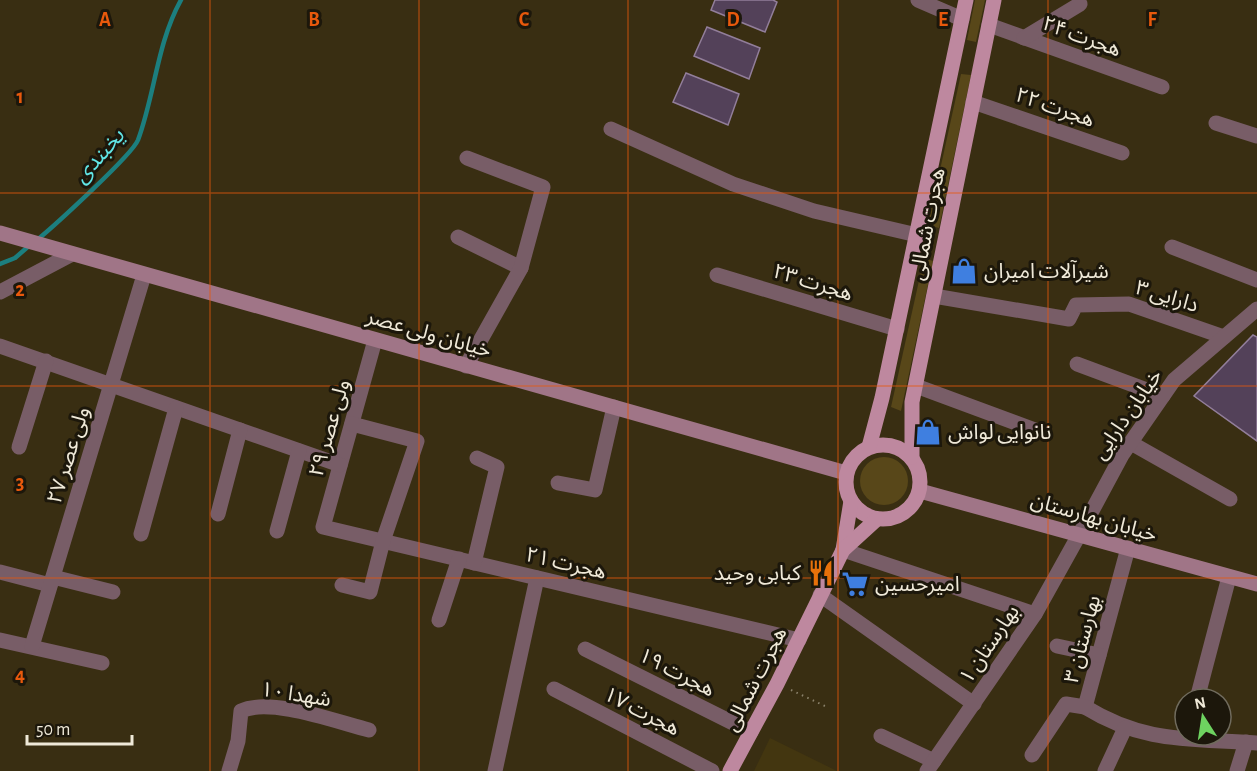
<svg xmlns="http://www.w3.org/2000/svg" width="1257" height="771" viewBox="0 0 1257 771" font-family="'Alegreya Sans','Noto Sans Arabic',sans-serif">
	<rect width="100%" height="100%" fill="#392e12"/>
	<polygon fill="#433610" points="770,738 837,771 754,771"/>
	<g fill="#584719">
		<polygon points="975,0 985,0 976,42 967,40"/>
		<polygon points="961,74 971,75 939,228 928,225"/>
		<polygon points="924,258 933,261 901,411 891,407"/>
		<circle cx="884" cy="481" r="24"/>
	</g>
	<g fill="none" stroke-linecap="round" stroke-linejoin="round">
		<g stroke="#1c7f7f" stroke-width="4.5">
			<path d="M37,240C54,226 132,155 138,140C155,94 157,43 181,0"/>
			<polyline points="0,264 15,258 30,245"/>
		</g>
	</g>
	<g fill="#534159" stroke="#927e9a" stroke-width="1.5">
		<polygon points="715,0 773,0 777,2 765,32 711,10"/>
		<polygon points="707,27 760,48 749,79 694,56"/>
		<polygon points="686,73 739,94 728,125 673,102"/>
		<polygon points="1253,335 1257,337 1257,441 1194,396"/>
	</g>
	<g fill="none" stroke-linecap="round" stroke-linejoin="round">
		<polyline stroke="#8b826b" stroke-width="2" stroke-dasharray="1.5 4.5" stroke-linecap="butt" points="791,690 827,707"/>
		<g stroke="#785d67" stroke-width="15">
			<polyline points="918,0 962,19"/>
			<polyline points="989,25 1162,87"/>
			<polyline points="1024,38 1080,4"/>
			<polyline points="973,102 1122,153"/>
			<polyline points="1216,123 1257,136"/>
			<polyline points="611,129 733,184 814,211 917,235"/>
			<polyline points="458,237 521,268"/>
			<polyline points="1172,247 1257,280"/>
			<polyline points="717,275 897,329"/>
			<polyline points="0,292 72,254"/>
			<polyline points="934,296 1069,319 1076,305 1129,304 1224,337"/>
			<polyline points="375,340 323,527 799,640"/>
			<polyline points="0,346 340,465"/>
			<polyline points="1077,364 1163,396"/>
			<polyline points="466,366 521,268 543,187 467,158"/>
			<polyline points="916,386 1043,433"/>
			<polyline points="1131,443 1230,499"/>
			<polyline points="19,447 46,361"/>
			<polyline points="558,483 595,490 614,407"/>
			<polyline points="218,514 240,430"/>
			<polyline points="277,531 299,451"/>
			<polyline points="141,534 176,408"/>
			<path d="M1128,548L1085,707C1145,744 1190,738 1257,743"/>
			<polyline points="843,550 1035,614"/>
			<polyline points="474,563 497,467 477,458"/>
			<polyline points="0,572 50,585"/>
			<polyline points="53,577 113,592"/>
			<polyline points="342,585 370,592 383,541 417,441 352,424"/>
			<polyline points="820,595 974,704"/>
			<polyline points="439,620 459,559"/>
			<polyline points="0,640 102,663"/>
			<polyline points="32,646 144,275"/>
			<polyline points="1057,646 1099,655"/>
			<polyline points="585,649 751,732"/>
			<polyline points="554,689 712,771"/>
			<polyline points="1197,699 1229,577"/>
			<polyline points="881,736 934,761"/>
			<polyline points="1032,755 1066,704 1085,707"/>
			<path d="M229,771L238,741L241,711C270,697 337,722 369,730"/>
			<polyline points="495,771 537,578"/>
			<polyline points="927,771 1035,614 1079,535"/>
			<polyline points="1105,771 1125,728"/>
			<polyline points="1237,771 1246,742"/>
		</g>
		<polyline stroke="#785d67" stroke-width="15" points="1079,535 1122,455 1174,380 1257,309"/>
		<g stroke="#a07587" stroke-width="15">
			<polyline points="0,233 846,473"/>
			<polyline points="920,491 1257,584"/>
		</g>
		<g stroke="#be889f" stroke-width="15">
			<circle cx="883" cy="482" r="37"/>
			<polyline points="869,447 882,398 966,0"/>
			<polyline points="912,457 912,402 994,0"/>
			<polyline points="843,550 851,501"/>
			<polyline points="730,771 777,684 843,550 877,519"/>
		</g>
	</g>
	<path fill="none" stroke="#e8590c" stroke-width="1.5" stroke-opacity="0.55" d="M210,0V771M419,0V771M628,0V771M838,0V771M1048,0V771M0,193H1257M0,386H1257M0,578H1257"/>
	<defs>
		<g id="shop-bare" transform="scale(2.07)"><path d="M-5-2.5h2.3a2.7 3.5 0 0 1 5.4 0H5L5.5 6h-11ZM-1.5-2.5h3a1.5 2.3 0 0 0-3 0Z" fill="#3f7fe0" stroke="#1c170b" stroke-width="2.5" paint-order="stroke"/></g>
		<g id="restaurant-bare" transform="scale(2.07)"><path d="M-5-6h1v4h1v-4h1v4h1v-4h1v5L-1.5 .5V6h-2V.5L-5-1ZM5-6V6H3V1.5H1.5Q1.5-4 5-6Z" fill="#e8710a" stroke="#1c170b" stroke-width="2.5" paint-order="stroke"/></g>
		<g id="supermarket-bare" transform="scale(2.07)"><path d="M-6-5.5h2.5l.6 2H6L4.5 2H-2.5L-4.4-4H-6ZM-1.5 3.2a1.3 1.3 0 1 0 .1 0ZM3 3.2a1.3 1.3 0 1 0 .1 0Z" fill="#3f7fe0" stroke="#1c170b" stroke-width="2.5" paint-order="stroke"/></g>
	</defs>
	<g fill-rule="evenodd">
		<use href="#shop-bare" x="964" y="271"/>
		<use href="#shop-bare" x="928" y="432"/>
		<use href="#restaurant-bare" x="821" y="573"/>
		<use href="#supermarket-bare" x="855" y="584"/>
	</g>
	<g text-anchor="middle" stroke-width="6" stroke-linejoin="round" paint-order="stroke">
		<g font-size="21" fill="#efe9d8" stroke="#1c170b">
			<text transform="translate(1082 36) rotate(20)" y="7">هجرت ۲۴</text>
			<text transform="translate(1055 107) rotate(19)" y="7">هجرت ۲۲</text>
			<text transform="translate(927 224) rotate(-79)" y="7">هجرت شمالی</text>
			<text transform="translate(813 282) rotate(17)" y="7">هجرت ۲۳</text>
			<text transform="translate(1167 296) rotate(17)" y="7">دارایی ۳</text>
			<text transform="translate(429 333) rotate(16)" y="7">خیابان ولی عصر</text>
			<text transform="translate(1127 414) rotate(-55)" y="7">خیابان دارایی</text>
			<text transform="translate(329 428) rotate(-74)" y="7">ولی عصر ۲۹</text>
			<text transform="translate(68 455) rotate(-73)" y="7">ولی عصر ۲۷</text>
			<text transform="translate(1094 517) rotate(16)" y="7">خیابان بهارستان</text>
			<text transform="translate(566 563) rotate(13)" y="7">هجرت ۲۱</text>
			<text transform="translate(1082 639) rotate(-75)" y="7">بهارستان ۳</text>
			<text transform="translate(989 644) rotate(-56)" y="7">بهارستان ۱</text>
			<text transform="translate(677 672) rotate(27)" y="7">هجرت ۱۹</text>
			<text transform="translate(755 679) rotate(-63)" y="7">هجرت شمالی</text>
			<text transform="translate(296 694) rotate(9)" y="7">شهدا ۱۰</text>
			<text transform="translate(642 711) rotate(27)" y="7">هجرت ۱۷</text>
		</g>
		<g font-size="21" fill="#efe9d8" stroke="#1c170b" text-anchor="start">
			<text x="984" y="278">شیرآلات امیران</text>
			<text x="948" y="439">نانوایی لواش</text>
			<text x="801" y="580" text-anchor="end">کبابی وحید</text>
			<text x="875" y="591">امیرحسین</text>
		</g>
		<g font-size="22" font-style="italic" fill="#61e6e6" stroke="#1c170b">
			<text transform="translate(98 155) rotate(-48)" y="8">یخبندی</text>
		</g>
	</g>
	<g font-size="20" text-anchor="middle" font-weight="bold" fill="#e8590c" stroke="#1c170b" stroke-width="6" stroke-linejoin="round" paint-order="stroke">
		<text x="105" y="26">A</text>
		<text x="314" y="26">B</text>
		<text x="524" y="26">C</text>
		<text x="733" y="26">D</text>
		<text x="943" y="26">E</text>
		<text x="1152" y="26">F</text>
		<text x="20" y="103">1</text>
		<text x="20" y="296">2</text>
		<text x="20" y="489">3</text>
		<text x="20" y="681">4</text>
	</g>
	<g transform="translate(1203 717) rotate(348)"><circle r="28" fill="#1c170b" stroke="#706b5d" stroke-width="1.5"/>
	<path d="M0-4.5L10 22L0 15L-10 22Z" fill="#6ed360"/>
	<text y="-9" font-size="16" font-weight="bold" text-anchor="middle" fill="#efe9d8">N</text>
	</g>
	<path d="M27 735v9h105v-9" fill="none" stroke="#efe9d8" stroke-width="3"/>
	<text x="36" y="735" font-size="18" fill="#efe9d8" stroke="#1c170b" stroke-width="4.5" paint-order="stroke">50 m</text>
</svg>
